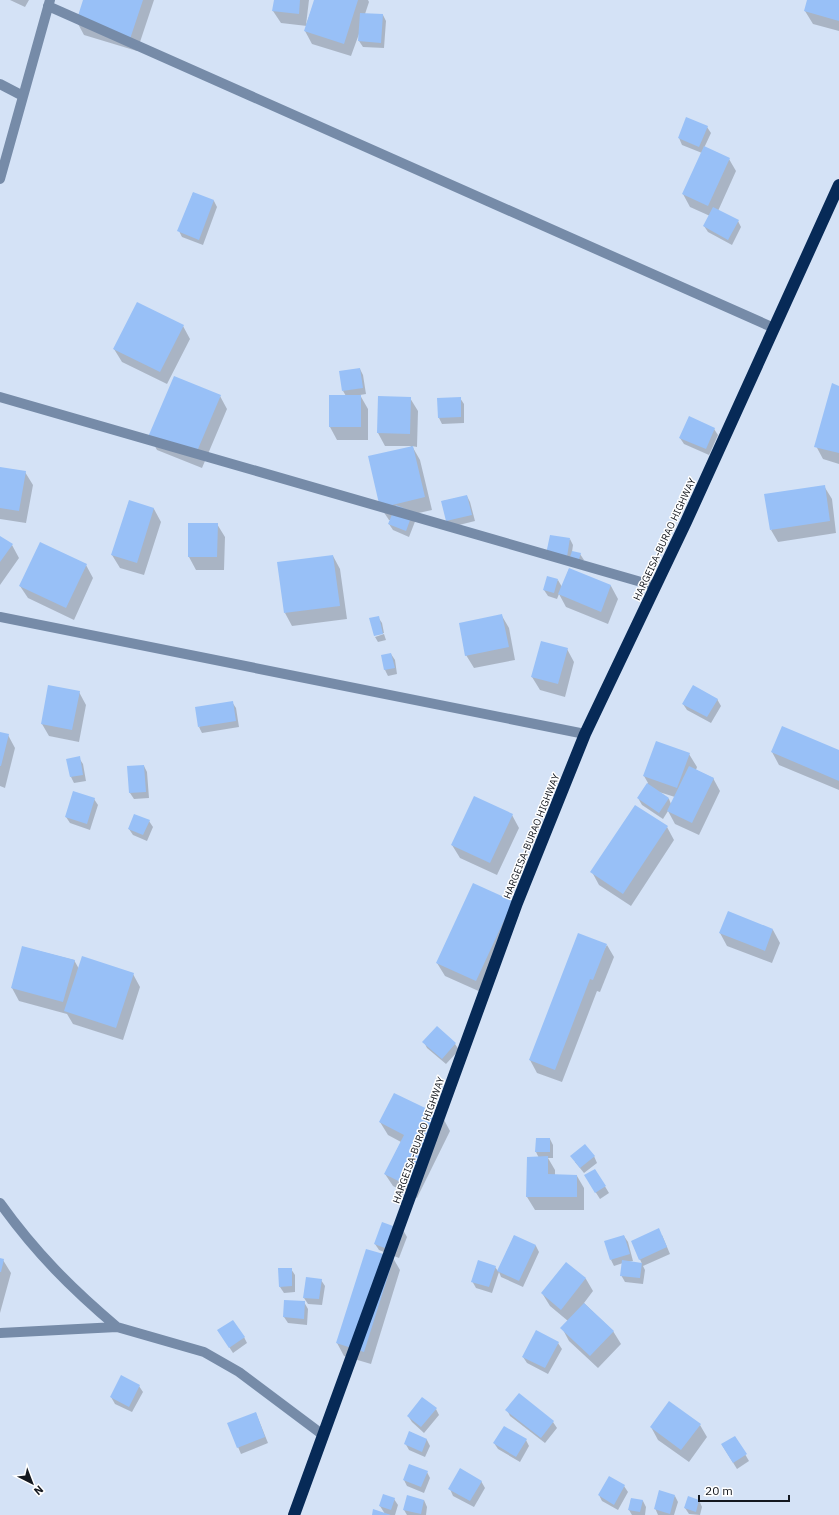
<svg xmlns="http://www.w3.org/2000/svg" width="839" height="1515" font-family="'IBM Plex Sans',sans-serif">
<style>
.shadow{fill:#0003;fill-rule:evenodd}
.building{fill:#98c0f7}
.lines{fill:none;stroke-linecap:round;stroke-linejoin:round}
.minor{stroke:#768ba8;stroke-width:10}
.highway{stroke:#072a57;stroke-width:12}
.labels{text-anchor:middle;stroke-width:3;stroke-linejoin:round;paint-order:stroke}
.street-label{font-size:10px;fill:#14181f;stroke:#fff}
</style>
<rect width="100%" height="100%" fill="#d4e2f6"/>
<path class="shadow" d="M10 0H29L25 7Z
M84 0H154L137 51 84 35 77 22Z
M275 0H309L306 25 315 0H368L369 2 365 14 383 15 386 21 384 48 363 47 359 41V34L351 56 312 44 305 31 307 26 281 23 273 11Z
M808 0H839V31L813 24 805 11Z
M687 118 707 127 711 133 704 148 729 159 736 171 718 211 738 221 741 227 732 245 708 232 704 226 710 216 690 207 683 194 702 153 682 145 679 138Z
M193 193 214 201 217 207 203 245 182 237 179 231Z
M183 326 190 339 167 384 122 362 114 349Z
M360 369 363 375 366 394 360 395 368 409V440H337L330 427V396H346L343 391Z
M839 387V464L823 459 816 446Z
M220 396 227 409 202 468 157 450 150 437Z
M410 398 418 411 417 447 412 446 420 460 432 510 414 514 416 519 409 537 393 530 389 524 391 520H389L381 508 411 446H385L378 433Z
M460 398 464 404V423L442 424 439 418Z
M714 429 718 435 709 455 684 444 680 438Z
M0 468 25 472 33 485 26 523 0 519Z
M824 486 832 499 836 533 778 542 771 530Z
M467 496 470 502 475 521 451 527 447 521 443 501Z
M129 502 154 509 161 522 144 575 120 568 112 555Z
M189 524H217L225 537 224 570H196L189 557Z
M0 537 12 545 19 558 0 585Z
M570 539 573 545 572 552 580 554 584 560H551Z
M333 556 340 569 347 619 292 626 285 613Z
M86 565 93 578 74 620 28 598 20 586Z
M569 569 611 586 618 599 608 624 566 607 559 594 557 599 548 596 544 590 558 580 562 587Z
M502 616 509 628 515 660 474 668 466 655Z
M378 617 382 623 384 633 375 635V636L370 619Z
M384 634 386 640 378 642 375 637Z
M567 649 574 662 565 697 540 690 532 677Z
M391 654 395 660 397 674 388 676 385 670 382 656Z
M79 692 86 705 79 742 49 736 42 724Z
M717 699 721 706 711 723 687 710 683 704Z
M232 702 236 708 239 727 202 733 199 727Z
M0 733 8 735 15 748 5 788 0 786Z
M839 751V790L779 765 772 752Z
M689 754 697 767 696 770 713 778 720 791 699 835 675 824 668 811 663 819 642 805 638 798 648 783 644 776ZM659 792 675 797 671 804 669 799Z
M79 758 83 764 86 781 74 783 71 777Z
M144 766 147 772 149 798 134 799 130 793 129 767Z
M94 799 98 805 90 830 70 823 66 817Z
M512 815 519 828 497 875 460 858 452 845Z
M149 821 153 827 147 841 133 835 129 829Z
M667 827 674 840 631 906 599 885 592 872Z
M512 902 519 915 483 993 445 976 437 963Z
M773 930 780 943 772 963 727 946 720 933Z
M607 945 614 957 600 992 597 991 562 1082 537 1073 530 1060Z
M23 947 74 960 79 969 133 974 140 987 123 1040 73 1024 67 1014 19 1001 12 988Z
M424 1042 455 1044 459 1050 446 1064 427 1048Z
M443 1118 450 1131 417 1198 393 1186 385 1174 401 1142 388 1135 380 1122Z
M550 1139 553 1145V1158H548L555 1170V1175L577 1176 584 1188V1210H535L527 1197 539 1158 536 1152Z
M594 1156 597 1163 584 1173 575 1162Z
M595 1170 609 1193 600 1199 589 1182Z
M403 1230 407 1237 399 1258 379 1250 375 1244Z
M662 1235 670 1254 643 1266 645 1270 643 1284 625 1282 621 1275 623 1263 614 1266 611 1260 624 1236 628 1242 633 1261 628 1262 642 1264 632 1241Z
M514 1236 536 1246 539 1252 523 1287 501 1277 499 1272 492 1293 476 1288 472 1281 495 1267 498 1271Z
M393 1258 400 1270 371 1364 344 1356 337 1343Z
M0 1259 3 1260 11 1273 0 1313Z
M566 1263 586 1279 593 1291 584 1303 613 1331 621 1344 598 1368 569 1341 562 1328 568 1321 550 1306 542 1293Z
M291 1269 295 1275V1292L284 1293 280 1287Z
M321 1280 325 1286 322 1305 308 1304 304 1298Z
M285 1301 304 1302 308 1309 307 1325 288 1323 284 1317Z
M222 1336 244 1337 247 1343 233 1353Z
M558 1343 562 1349 548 1374 527 1363 523 1357Z
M139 1386 143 1392 132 1412 115 1404 111 1397Z
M436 1409 439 1415 424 1433 412 1422 408 1416Z
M507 1410 553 1422 557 1428 545 1443 510 1416Z
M256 1413 268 1443 241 1454 238 1447Z
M700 1425 707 1437 689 1462 658 1440 651 1427Z
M410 1432 427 1440 430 1446 425 1457 409 1450 405 1443Z
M735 1437 749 1461 737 1469 722 1445Z
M526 1440 529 1446 520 1462 498 1449 494 1443Z
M427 1472 430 1478 424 1493 407 1486 404 1480Z
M481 1481 485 1488 474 1507 453 1496 450 1489Z
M624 1486 628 1492 618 1510 602 1501 599 1495Z
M675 1496 678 1502 674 1515H658L655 1508Z
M394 1499 398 1505 395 1515H373L385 1514 380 1506Z
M631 1499 643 1501 646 1507 645 1515H632L629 1510Z
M424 1500 427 1507 426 1515H407L404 1510Z
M699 1500 702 1507 700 1515 689 1514 685 1508Z"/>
<path class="building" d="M83 0H143L130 39 76 22Z
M274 0H300L299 14 272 11Z
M314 0H358L344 44 304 31Z
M807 0H839V21L804 11Z
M360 13 383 14 381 43 358 41Z
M686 117 708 126 699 147 678 138Z
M704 146 730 158 708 206 682 194Z
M193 192 214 200 199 240 177 231Z
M713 207 739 220 728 240 703 226Z
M137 302 184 325 160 372 113 349Z
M360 368 363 388 342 391 339 371Z
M174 376 221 395 195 456 148 437Z
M832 383 839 386V453L814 447Z
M329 395H361V427H329Z
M378 396 411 397 410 434 377 433Z
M461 397V417L438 418 437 398Z
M689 416 715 428 706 449 679 438Z
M413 446 425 497 380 508 368 456Z
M0 467 26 471 19 511 0 508Z
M825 485 830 521 770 530 764 494Z
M467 495 472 515 446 521 441 501Z
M129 500 154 508 137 563 111 555Z
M396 505 413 512 406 531 388 524Z
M188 523H218L217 557H188Z
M550 535 570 538 567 557 546 554Z
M0 536 13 544 0 562Z
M40 542 87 564 66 608 19 586Z
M572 551 581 553 578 562 569 560Z
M333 555 340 606 284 613 277 562Z
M569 568 611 585 601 612 558 594Z
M547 576 558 579 554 593 543 590Z
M502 614 509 647 465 656 459 623Z
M379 616 383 634 374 636 369 618Z
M541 641 568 648 558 684 531 677Z
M391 653 395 668 384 670 381 655Z
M48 685 80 691 72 730 41 724Z
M693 685 718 699 707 717 682 704Z
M233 701 236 721 198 727 195 707Z
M782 726 839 750V781L771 752Z
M0 732 9 734 1 766H0Z
M656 741 690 753 677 788 643 776Z
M80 756 83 775 70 777 66 759Z
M144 765 146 792 129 793 127 766Z
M689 766 714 778 692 823 667 811Z
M647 783 669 798 659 813 637 798Z
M73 791 95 798 87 824 65 817Z
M474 796 513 814 490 863 451 845Z
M635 805 668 826 623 894 590 872Z
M134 814 150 820 143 835 128 829Z
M473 883 513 901 476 981 436 963Z
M728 911 773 929 765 951 719 933Z
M578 933 607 944 593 980 590 979 555 1070 529 1060Z
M22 946 75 960 63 1002 11 988Z
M82 956 134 973 116 1028 64 1011Z
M437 1026 456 1043 442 1059 422 1042Z
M394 1093 444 1117 409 1186 384 1174 404 1135 379 1122Z
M536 1138H550V1152H535Z
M585 1144 595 1156 580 1168 570 1156Z
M548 1156V1174L577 1175V1197H526L527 1157Z
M595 1169 606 1186 595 1193 584 1175Z
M382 1222 404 1230 396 1252 374 1244Z
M659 1228 667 1247 639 1260 631 1241Z
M514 1235 536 1245 519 1281 497 1271Z
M624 1235 630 1254 610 1260 604 1241Z
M366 1249 394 1257 364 1352 336 1343Z
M0 1258 4 1259 1 1272H0Z
M478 1260 496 1266 489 1287 471 1282Z
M622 1260 642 1263 640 1278 620 1276Z
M566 1262 586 1278 561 1310 541 1293Z
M278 1268H292V1286L279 1287Z
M306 1277 322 1279 319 1299 303 1298Z
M284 1300 305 1301 304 1319 283 1317Z
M584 1303 614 1331 590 1356 560 1328Z
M233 1320 245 1337 229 1348 217 1330Z
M536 1330 559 1342 545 1368 522 1357Z
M121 1375 140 1385 129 1407 110 1397Z
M519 1393 554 1421 541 1438 505 1410Z
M422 1397 437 1408 421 1427 407 1416Z
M669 1401 701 1424 681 1450 650 1427Z
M256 1412 265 1437 237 1448 227 1423Z
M504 1426 527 1439 516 1457 493 1443Z
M409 1431 427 1439 422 1452 404 1444Z
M735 1436 747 1454 733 1463 721 1444Z
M409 1464 428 1471 421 1487 403 1480Z
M460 1468 482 1481 470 1501 448 1489Z
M609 1476 625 1485 614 1505 598 1495Z
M659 1490 675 1495 670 1514 654 1509Z
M383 1494 395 1498 391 1510 379 1506Z
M407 1495 424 1500 421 1514 403 1510Z
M688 1496 699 1500 696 1512 684 1508Z
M631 1498 643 1500 640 1512 628 1510Z
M373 1509 391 1515H372Z"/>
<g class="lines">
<path class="minor" d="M48 6 774 328
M0 84 23 96
M0 179 50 0
M0 397 655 586
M0 617 585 734
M0 1203C35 1252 71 1288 117 1327
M0 1333 117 1327 204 1352 239 1372 323 1435"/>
<path class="highway" d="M294 1515 517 903 585 734 686 522 839 185"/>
</g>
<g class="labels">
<g class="street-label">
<text transform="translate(664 539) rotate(-65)" y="4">HARGEISA-BURAO HIGHWAY</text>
<text transform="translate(531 836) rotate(-68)" y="4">HARGEISA-BURAO HIGHWAY</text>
<text transform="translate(418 1140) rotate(-70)" y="4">HARGEISA-BURAO HIGHWAY</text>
</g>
</g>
<g transform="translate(32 1483) rotate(138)" stroke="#ffffff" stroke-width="3" paint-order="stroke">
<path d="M0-3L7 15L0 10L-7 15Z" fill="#14181f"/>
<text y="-6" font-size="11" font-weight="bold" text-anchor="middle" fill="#14181f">N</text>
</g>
<path d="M699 1495v6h90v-6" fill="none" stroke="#14181f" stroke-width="2"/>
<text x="705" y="1495" font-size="12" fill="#14181f" stroke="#ffffff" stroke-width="3" paint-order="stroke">20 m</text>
</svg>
